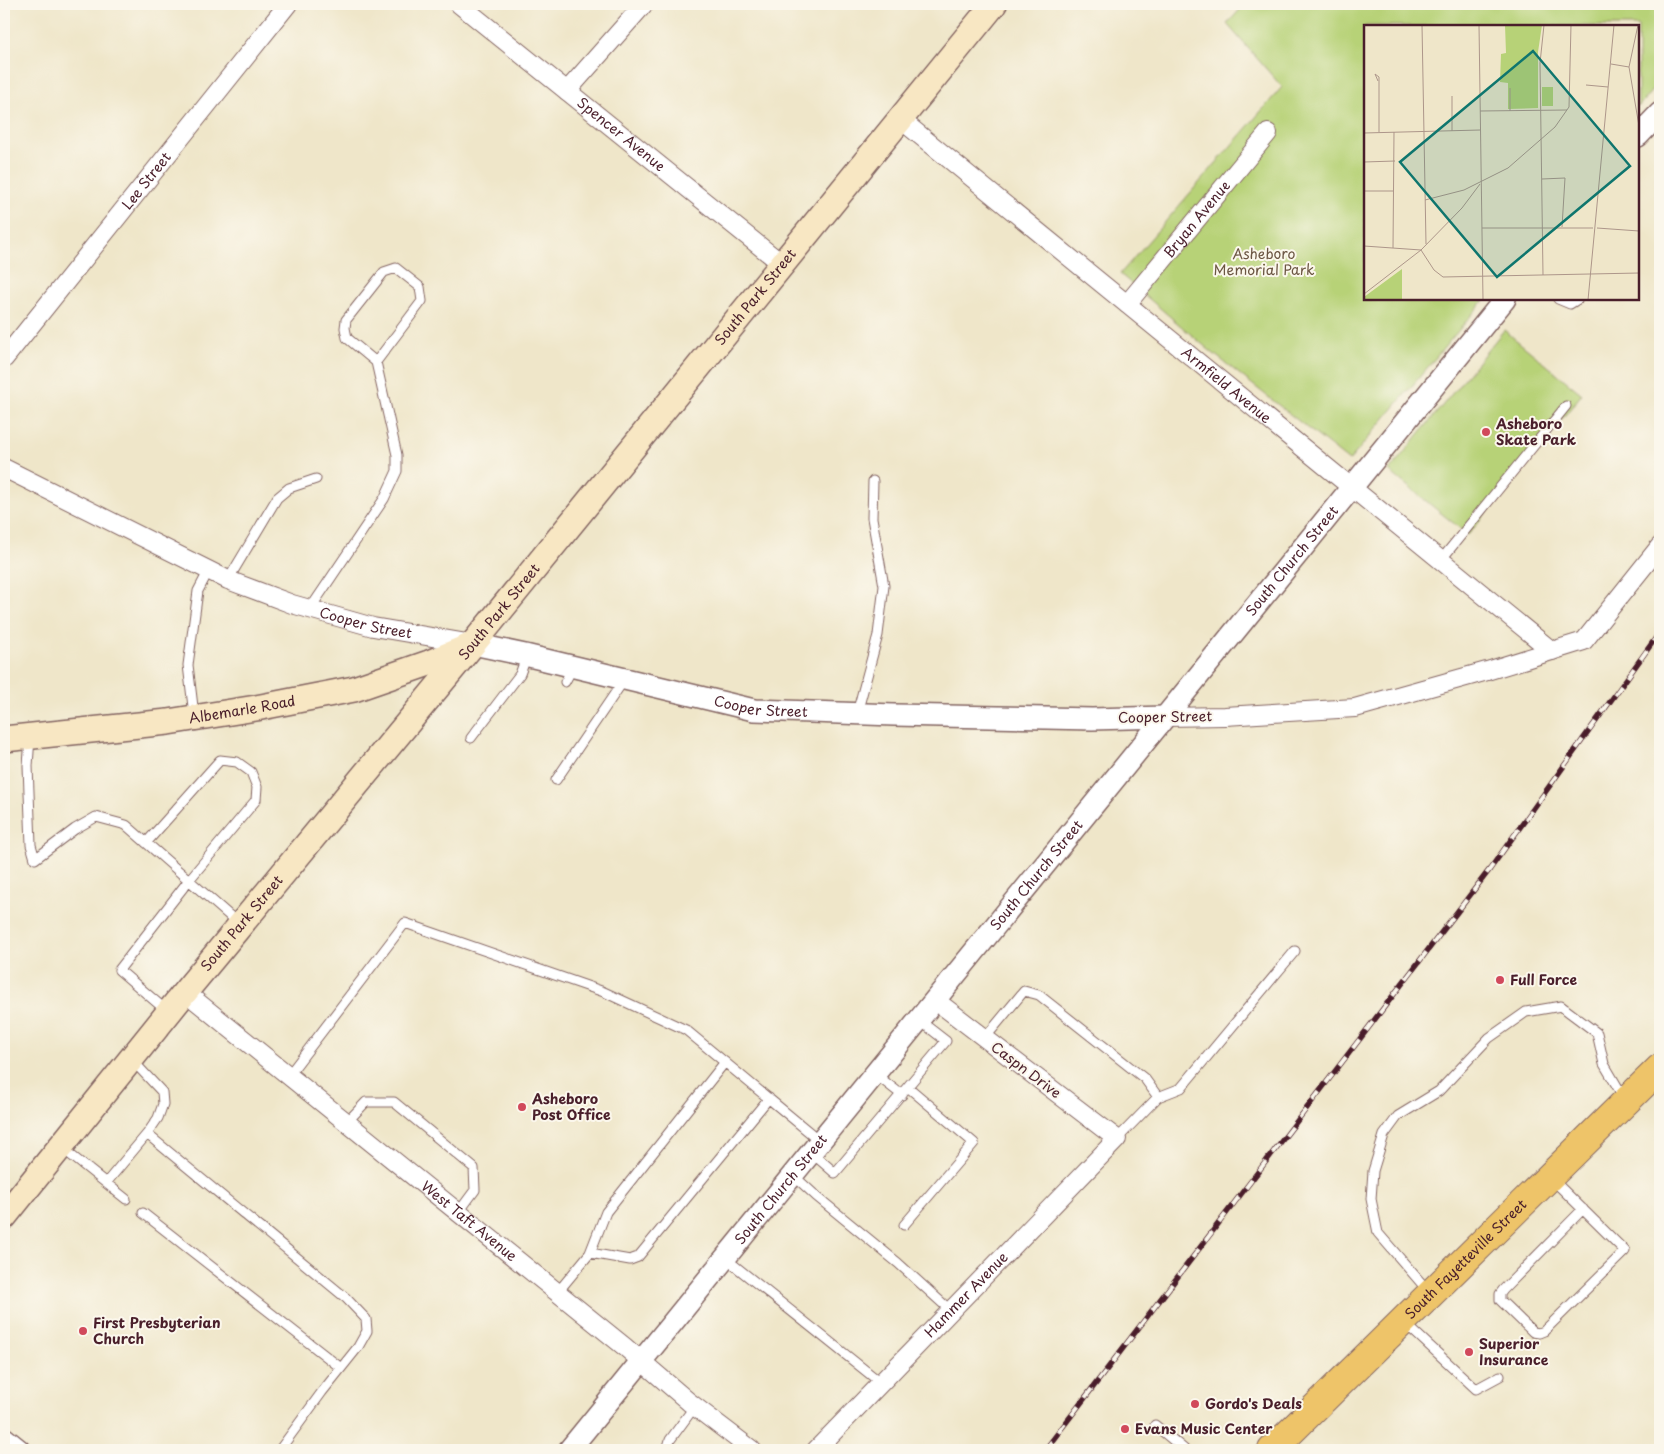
<svg xmlns="http://www.w3.org/2000/svg" width="1664" height="1454" font-family="'Playpen Sans',sans-serif">
<style>
.green{fill:#b7d277;stroke:#807851}
.lines{fill:none;stroke-linecap:round;stroke-linejoin:round}
.service-casing{stroke:#846562;stroke-width:11}
.minor-casing{stroke:#846562;stroke-width:20}
.tertiary-casing{stroke:#846562;stroke-width:24}
.secondary-casing{stroke:#846562;stroke-width:28}
.primary-casing{stroke:#846562;stroke-width:30}
.service{stroke:#fff;stroke-width:9}
.minor{stroke:#fff;stroke-width:18}
.tertiary{stroke:#fff;stroke-width:21}
.secondary{stroke:#f8e7c3;stroke-width:25}
.primary{stroke:#eec469;stroke-width:28}
.rail-casing{stroke:#4a1f2b;stroke-width:5.5}
.rail{stroke:#fbf7ec;stroke-width:4;stroke-dasharray:11;stroke-linecap:butt}
.poi-dot{fill:#d1495b;stroke:#fbf7ec;stroke-width:2}
.labels{text-anchor:middle;stroke-width:4;stroke-linejoin:round;paint-order:stroke}
.street-label{font-size:14px;fill:#4a1f2b;stroke:#fbf7ec}
.park-label{font-size:14px;fill:#6b5542;stroke:#fbf7ec}
.poi-label{font-size:14px;font-weight:bold;fill:#4a1f2b;stroke:#fbf7ec;text-anchor:start}
.inset-road{fill:none;stroke:#ad968a;stroke-width:1}
.view{fill:#0f766e;fill-opacity:0.15;stroke:#0f766e;stroke-width:2.5}
.inset-edge{fill:none;stroke:#4a1f2b;stroke-width:2.5}
</style>
<rect width="100%" height="100%" fill="#fbf7ec"/>
<filter id="ink" filterUnits="userSpaceOnUse"><feTurbulence type="fractalNoise" baseFrequency=".02" numOctaves="2"/><feDisplacementMap in="SourceGraphic" scale="10" xChannelSelector="R" yChannelSelector="G"/><feConvolveMatrix kernelMatrix="1 2 1 2 8 2 1 2 1" color-interpolation-filters="sRGB"/></filter>
<filter id="wash" filterUnits="userSpaceOnUse"><feTurbulence type="fractalNoise" baseFrequency=".0096" numOctaves="4" result="noise"/><feDisplacementMap in="SourceGraphic" scale="20" xChannelSelector="R" yChannelSelector="G"/><feGaussianBlur stdDeviation="1.12" result="paint"/><feColorMatrix in="noise" values="0 0 0 0 0 0 0 0 0 0 0 0 0 0 0 0 0 1.4 0 .05"/><feComposite in="paint" operator="in"/></filter>
<g filter="url(#wash)">
<rect width="100%" height="100%" fill="#efe6c9"/>
<path class="green" d="M1245 4H1660V81L1638 107V26H1365V299H1485L1349 461 1209 350 1120 274 1282 87 1227 24Z
M1504 330 1582 394 1468 535 1389 471Z"/>
</g>
<g filter="url(#ink)">
<g class="lines">
<g class="service-casing">
<path id="service" d="M1558 299 1570 304 1578 299
M1441 560 1566 406
M228 580 277 498 289 488 316 479
M310 609 384 499 397 471V455L376 362 347 338 345 328 346 320 384 272 396 268 420 287 422 301 376 362
M565 682 573 667
M857 713 878 635 884 586 872 518 873 481
M194 715 188 665 198 591 209 570
M30 737 28 766 31 845 35 859 75 829 96 817 126 825 239 924
M471 738 520 674 527 655
M556 780 624 680
M146 843 220 760 237 762 251 772 257 787 256 800 189 880 119 970 168 1012
M985 1038 1024 991 1039 995 1145 1079 1158 1097
M132 1060 162 1092 163 1104 158 1118 147 1134 346 1298 366 1319 367 1331 358 1347 322 1392 281 1448
M875 1074 902 1095
M288 1076 405 923 604 992 686 1030 820 1141
M346 1123 366 1102H394L474 1168 475 1190 458 1213
M1117 1139 1158 1097 1181 1088 1295 951
M62 1148 126 1199
M811 1152 835 1173 946 1041 919 1020
M793 1175 816 1196 898 1263 951 1311
M1552 1179 1625 1251 1544 1331 1539 1333 1533 1332 1500 1300V1294L1503 1290 1583 1209
M106 1183 147 1134
M143 1213 341 1368
M904 1225 974 1143 908 1087
M590 1253 630 1260 638 1257 769 1098
M725 1258 881 1383
M1429 1292 1378 1233 1371 1199 1373 1171 1384 1135 1398 1116 1439 1091 1489 1038 1526 1012 1561 1006 1597 1033 1604 1064 1624 1098
M557 1293 590 1253 606 1212 725 1062
M1405 1323 1476 1389 1500 1376
M1155 1425 1185 1450
M667 1450 670 1440 695 1406"/>
</g>
<g class="minor-casing">
<g id="minor">
<path id="s1" d="M459 4 782 264"/>
<path d="M567 91 644 4"/>
<path id="s2" d="M900 119 1552 651"/>
<path id="s3" d="M1127 304 1268 133"/>
<path id="s4" d="M4 359 288 4"/>
<path id="s5" d="M4 468 228 580 292 604 373 627 473 644"/>
<path d="M1165 717 1225 716 1355 708 1487 671 1584 641 1660 546"/>
<path id="s6" d="M185 992 625 1347 689 1402 752 1450"/>
<path id="s7" d="M816 1450 1117 1139 935 1000"/>
</g>
</g>
<g class="tertiary-casing">
<g id="tertiary">
<path d="M1638 136 1660 113"/>
<path id="s8" d="M473 644 525 655 754 710 894 715 1092 719 1165 717"/>
<path d="M4 1438 19 1450"/>
<path id="s9" d="M569 1450 1505 299"/>
</g>
</g>
<g class="secondary-casing">
<g id="secondary">
<path id="s10" d="M4 739 168 722 256 708 354 689 429 663 470 646"/>
<path id="s11" d="M4 1217 185 992 473 644 994 4"/>
</g>
</g>
<g class="primary-casing">
<g id="primary">
<path id="s12" d="M1272 1450 1660 1068"/>
</g>
</g>
<use href="#service" class="service"/>
<use href="#minor" class="minor"/>
<use href="#tertiary" class="tertiary"/>
<use href="#secondary" class="secondary"/>
<use href="#primary" class="primary"/>
<g class="rail-casing">
<path id="rail" d="M1045 1450 1490 869 1660 632"/>
</g>
<use href="#rail" class="rail"/>
</g>
</g>
<g class="poi-dot">
<circle cx="1486" cy="432" r="5"/>
<circle cx="1500" cy="980" r="5"/>
<circle cx="522" cy="1107" r="5"/>
<circle cx="83" cy="1331" r="5"/>
<circle cx="1469" cy="1352" r="5"/>
<circle cx="1195" cy="1404" r="5"/>
<circle cx="1125" cy="1429" r="5"/>
</g>
<g class="labels">
<g class="street-label">
<text dy="5" stroke="none"><textPath href="#s1" startOffset="208">Spencer Avenue</textPath></text>
<text dy="5" stroke="none"><textPath href="#s4" startOffset="228">Lee Street</textPath></text>
<text dy="5" stroke="none"><textPath href="#s3" startOffset="110">Bryan Avenue</textPath></text>
<text dy="5" stroke="none"><textPath href="#s11" startOffset="1188">South Park Street</textPath></text>
<text dy="5" stroke="none"><textPath href="#s2" startOffset="421">Armfield Avenue</textPath></text>
<text dy="5" stroke="none"><textPath href="#s9" startOffset="1146">South Church Street</textPath></text>
<text dy="5" stroke="none"><textPath href="#s11" startOffset="782">South Park Street</textPath></text>
<text dy="5" stroke="none"><textPath href="#s5" startOffset="395">Cooper Street</textPath></text>
<text dy="5" stroke="none"><textPath href="#s8" startOffset="295">Cooper Street</textPath></text>
<text dy="5" stroke="none"><textPath href="#s10" startOffset="240">Albemarle Road</textPath></text>
<text transform="translate(1165 717) rotate(-1)" y="5">Cooper Street</text>
<text dy="5" stroke="none"><textPath href="#s9" startOffset="741">South Church Street</textPath></text>
<text dy="5" stroke="none"><textPath href="#s11" startOffset="378">South Park Street</textPath></text>
<text transform="translate(1026 1070) rotate(37)" y="5">Caspn Drive</text>
<text dy="5" stroke="none"><textPath href="#s9" startOffset="336">South Church Street</textPath></text>
<text dy="5" stroke="none"><textPath href="#s6" startOffset="365">West Taft Avenue</textPath></text>
<text dy="5" stroke="none"><textPath href="#s12" startOffset="272">South Fayetteville Street</textPath></text>
<text dy="5" stroke="none"><textPath href="#s7" startOffset="216">Hammer Avenue</textPath></text>
</g>
<g class="park-label">
<text x="1264" y="259">Asheboro<tspan x="1264" dy="16">Memorial Park</tspan></text>
</g>
<g class="poi-label">
<text x="1496" y="429">Asheboro<tspan x="1496" dy="16">Skate Park</tspan></text>
<text x="1510" y="985">Full Force</text>
<text x="532" y="1104">Asheboro<tspan x="532" dy="16">Post Office</tspan></text>
<text x="93" y="1328">First Presbyterian<tspan x="93" dy="16">Church</tspan></text>
<text x="1479" y="1349">Superior<tspan x="1479" dy="16">Insurance</tspan></text>
<text x="1205" y="1409">Gordo's Deals</text>
<text x="1135" y="1434">Evans Music Center</text>
</g>
</g>
<g transform="translate(1364 25)">
<rect width="275" height="275" fill="#efe6c9"/>
<path d="M141 0H178L174 27V83L144 84V58L136 57 137 29 142 28ZM178 62H189V81H178ZM38 244V275H0V272Z" fill="#b7d277"/>
<path class="inset-road" d="M58 0 62 219M115 0 119 275M274 0 265 42 275 101M247 39 265 42M14 56 11 49 15 52V107M222 60 244 62M146 63V86M116 86 203 85M88 106V71M0 108 116 105M0 137 31 136M178 154 201 153 198 202M0 166H30M61 175 100 165 144 143 191 102 205 82 207 0M118 203H229M233 203 275 206M0 221 57 225 70 245 79 252 275 248M29 223 30 107M179 250 176 38 180 0M0 269 57 225 98 183 116 159M224 275 250 0"/>
<path class="view" d="M169 26 266 141 133 252 36 137Z"/>
<rect width="275" height="275" class="inset-edge"/>
</g>
<rect width="1664" height="1454" fill="none" stroke="#fbf7ec" stroke-width="20"/>
</svg>
